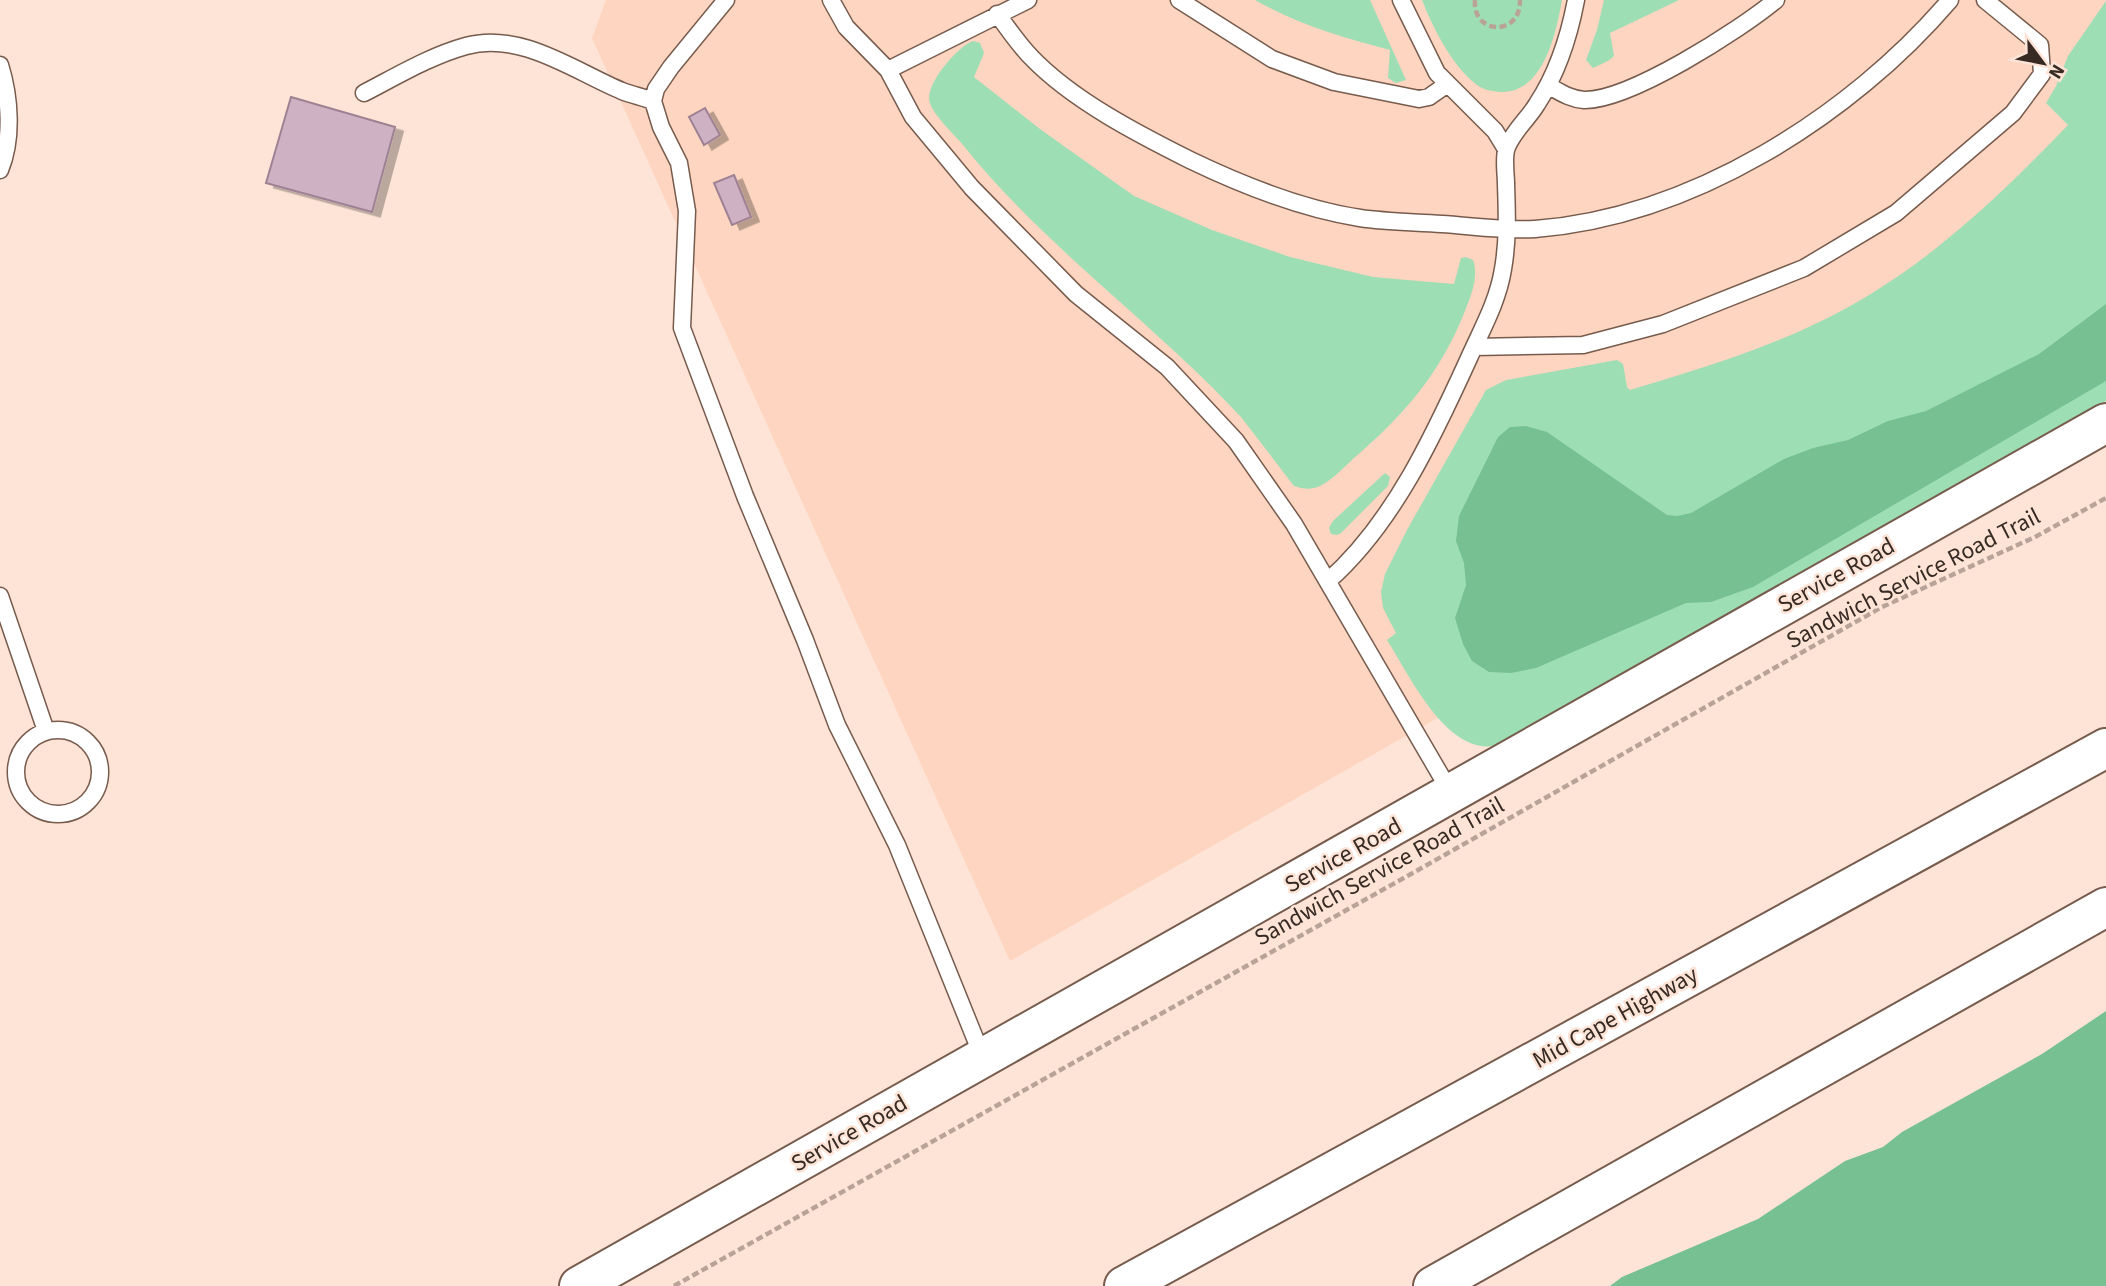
<svg xmlns="http://www.w3.org/2000/svg" width="2106" height="1286" font-family="'Source Sans 3',sans-serif">
<style>
.built{fill:#fdd5c0}
.green{fill:#9edeb4}
.forest{fill:#76c091}
.building{fill:#cfb1c4;stroke:#9e8293;stroke-width:2;filter:url(#shadow)}
.lines{fill:none;stroke-linecap:round;stroke-linejoin:round}
.service-casing{stroke:#775b4d;stroke-width:19}
.tertiary-casing{stroke:#775b4d;stroke-width:42}
.motorway-casing{stroke:#775b4d;stroke-width:42}
.path{stroke:#b9a399;stroke-width:4.5;stroke-dasharray:7 3.5;stroke-linecap:butt}
.service{stroke:#fff;stroke-width:16}
.tertiary{stroke:#fff;stroke-width:38}
.motorway{stroke:#fff;stroke-width:38}
.labels{text-anchor:middle;stroke-width:5;stroke-linejoin:round;paint-order:stroke}
.street-label{font-size:24px;fill:#362a23;stroke:#fee4d7}
</style>
<defs>
<filter id="shadow"><feDropShadow dx="8" dy="4.5" stdDeviation="0" flood-color="#0004"/></filter>
</defs>
<rect width="100%" height="100%" fill="#fee4d7"/>
<path class="built" d="M606 0H2106V338L1010 961 592 38Z"/>
<path class="green" d="M1255 0H1370L1406 80 1396 83 1388 78 1390 50C1343 38 1297 24 1255 0Z
M1422 0H1562C1556 33 1544 91 1503 92 1494 92 1484 90 1477 85 1452 66 1433 28 1422 0Z
M1604 0H1679L1610 33 1614 56 1608 61 1593 68 1586 60 1597 30Z
M2106 1V401L1501 744C1449 762 1409 674 1387 640L1396 633 1383 608 1381 592 1385 574 1407 530 1486 390 1506 380 1617 360 1623 364 1627 387 1630 390C1703 368 1776 346 1843 310 1930 263 2001 195 2068 125L2046 103 2056 86 2068 56Z
M973 41 980 43 984 53 974 77 1040 129 1134 196 1212 230 1290 257 1373 277 1454 284 1461 258 1466 257 1473 260C1479 276 1471 296 1465 311 1440 374 1404 415 1353 459 1343 468 1332 480 1320 486 1311 490 1303 489 1294 486L1241 417 1213 388C1130 306 1036 236 963 145 954 134 934 116 930 103 923 86 958 46 973 41Z
M1385 473 1390 477 1388 486 1341 533 1337 535 1331 534 1329 528 1333 521Z"/>
<path class="forest" d="M2106 304V381L1753 587 1711 602 1686 603 1536 668 1511 673 1489 672 1472 661 1463 644 1455 618 1466 585 1464 563 1456 541 1459 516 1498 437 1510 427 1526 426 1547 432 1667 515 1677 516 1691 513 1784 459 1813 448 1848 440 1888 421 1926 411 2039 354Z
M2106 1011V1286H1610L1622 1277 1758 1219 1845 1161 1883 1147 1902 1132 2042 1054Z"/>
<path class="building" d="M291 97 395 127 372 212 266 183Z
M705 108 720 135 704 145 689 117Z
M734 175 751 217 732 225 714 183Z"/>
<g class="lines">
<g class="service-casing">
<path id="service" d="M726 0 671 67 656 89 653 101 661 127 679 163 687 211 682 328 745 496 805 640 837 725 897 845 983 1058
M831 0 846 27 888 70 913 117 972 188 1076 294 1167 367 1236 441 1294 524 1451 793
M1179 0 1272 59 1334 82 1419 99 1429 97 1446 85
M1401 0 1437 73 1495 131 1506 149
M997 14C1008 28 1018 44 1031 57 1072 100 1138 134 1190 160 1244 186 1302 209 1360 218 1387 222 1415 222 1442 224 1472 226 1505 231 1535 229 1691 217 1850 117 1950 0
M0 65C10 97 13 139 0 170
M888 70 1028 0
M1549 86C1560 92 1570 99 1584 100 1629 101 1740 30 1776 0
M364 93C397 76 430 56 466 46 521 31 574 71 622 91 632 95 643 97 653 101
M1474 347 1583 345 1663 324 1804 268 1896 213 2013 113 2042 74 2040 45 1985 0
M1328 581C1393 524 1434 435 1469 358 1482 329 1498 301 1503 269 1508 241 1507 212 1506 184 1506 173 1503 157 1507 147 1514 130 1528 119 1537 104 1558 72 1569 37 1576 0
M0 596 46 731
M16 772a42 42 0 1 1 84 0a42 42 0 1 1-84 0Z"/>
</g>
<g class="tertiary-casing">
<path id="tertiary" d="M579 1286 2106 423"/>
</g>
<g class="motorway-casing">
<path id="motorway" d="M1124 1286 2106 748
M1433 1286 2106 907"/>
</g>
<path class="path" d="M1475 0C1472 35 1521 37 1520 0
M674 1286 1411 874 1882 607 2035 537 2106 498"/>
<use href="#service" class="service"/>
<use href="#tertiary" class="tertiary"/>
<use href="#motorway" class="motorway"/>
</g>
<g class="labels">
<g class="street-label">
<text transform="translate(1836 575) rotate(-29)" y="8">Service Road</text>
<text transform="translate(1913 578) rotate(-27)" y="8">Sandwich Service Road Trail</text>
<text transform="translate(1343 855) rotate(-29)" y="8">Service Road</text>
<text transform="translate(1379 871) rotate(-29)" y="8">Sandwich Service Road Trail</text>
<text transform="translate(1615 1017) rotate(-29)" y="8">Mid Cape Highway</text>
<text transform="translate(849 1133) rotate(-30)" y="8">Service Road</text>
</g>
</g>
<g transform="translate(2043 63) rotate(122)" stroke="#fee4d7" stroke-width="5" paint-order="stroke">
<path d="M0-5L12 26L0 18L-12 26Z" fill="#362a23"/>
<text y="-10" font-size="19" font-weight="bold" text-anchor="middle" fill="#362a23">N</text>
</g>
</svg>
